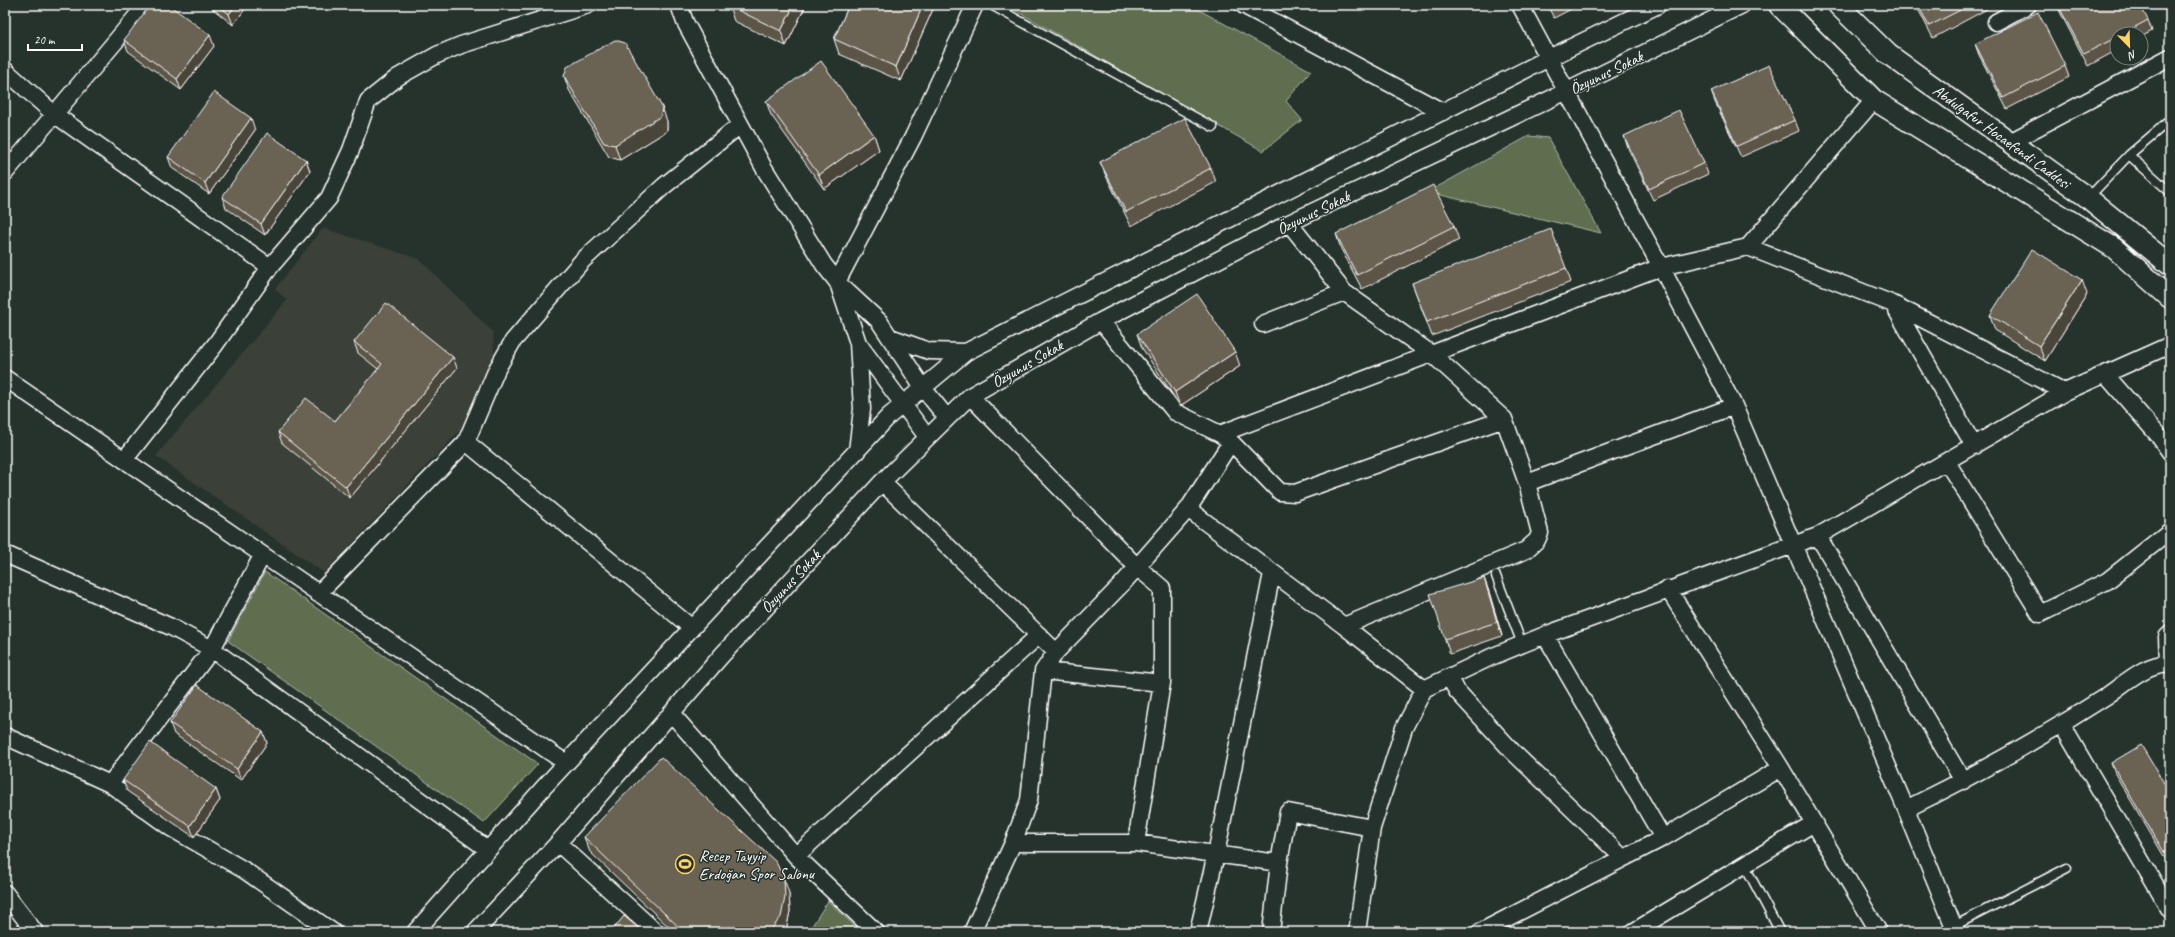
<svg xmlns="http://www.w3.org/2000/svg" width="2175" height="937" font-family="Caveat,sans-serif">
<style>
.built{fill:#3a4138}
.green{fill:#5e6e50;stroke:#aeb6a8}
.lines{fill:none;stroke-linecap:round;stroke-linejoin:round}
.service-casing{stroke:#fff;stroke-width:11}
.minor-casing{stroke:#fff;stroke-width:19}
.tertiary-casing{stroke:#fff;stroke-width:23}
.service{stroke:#26332d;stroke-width:8}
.minor{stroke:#26332d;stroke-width:16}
.tertiary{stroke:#26332d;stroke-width:20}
.wall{fill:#5b5447;stroke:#fff}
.shaded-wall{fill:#4a453a;stroke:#fff}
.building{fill:#6a6253;stroke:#fff}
.labels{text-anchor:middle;stroke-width:3;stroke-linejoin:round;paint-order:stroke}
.street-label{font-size:16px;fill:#fff;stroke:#26332d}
.poi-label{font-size:16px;fill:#fff;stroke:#26332d;text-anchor:start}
</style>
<rect width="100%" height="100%" fill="#26332d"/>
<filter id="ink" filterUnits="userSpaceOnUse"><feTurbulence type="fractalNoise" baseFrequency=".025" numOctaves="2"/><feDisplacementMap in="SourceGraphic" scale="8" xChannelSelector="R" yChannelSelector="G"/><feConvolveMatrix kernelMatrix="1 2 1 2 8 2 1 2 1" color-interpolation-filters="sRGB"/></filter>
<g filter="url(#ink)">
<path class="built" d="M323 228 419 259 493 332 494 354 469 421 324 573 156 456 287 300 275 289Z"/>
<path class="green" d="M1006 5H1190L1311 71 1286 101 1302 120 1263 151Z
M1529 136 1548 138 1601 233 1428 192Z
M265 572 538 764 484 823 228 641Z
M828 901 861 932H808Z"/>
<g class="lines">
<g class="service-casing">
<path id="service" d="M991 5 1213 127
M2129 155 2170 192
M2088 198 2129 155 2170 120
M1496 576 1522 644
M1745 866 1780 932
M1954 926 2067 868"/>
</g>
<g class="minor-casing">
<path id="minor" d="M679 5 685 22 764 168 824 265 839 284 879 321 923 388 947 418
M1243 5 1443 112
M1520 5 1661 267 1748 247 1893 304 2065 392
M1996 22 2028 5
M5 70 54 114 270 267
M2010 142 2170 57
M5 173 146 5
M1289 223 1344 292 1433 355 1504 419 1527 483 1540 533 1537 540 1526 550 1344 626
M1748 247 1874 100
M837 282 913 137 975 5
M839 286 858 343 927 437
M1893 304 1974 446
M1101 321 1175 412 1220 434 1231 442 1280 492 1295 493 1504 419
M1263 324 1344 292
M890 337 929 351 966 352
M2105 374 2158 435 2170 452
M5 378 566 763
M970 396 1137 567 1162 588V683L1136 843
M1220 434 1661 267 1734 406 1906 809 1956 932
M466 442 692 628
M1231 442 1188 509 1344 626 1424 689
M857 451 862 409 858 343
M124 460 215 345 270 267 329 198 351 150 368 101 398 77 437 55 461 45 588 5
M1947 462 2040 614 2107 581 2170 531
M882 482 1056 652
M1527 483 1734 406
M1818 536 1963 781
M5 554 171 627 212 649 110 784
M262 556 212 649 487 849
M1668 589 1781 768 1879 932
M318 594 466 442 497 369 513 341 582 261 664 186 740 125
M1545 635 1663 838
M2168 663 2167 637 2170 634
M1043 671 1162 683
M1449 677 1457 691 1513 752 1623 858
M672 714 796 856 876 932
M2062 725 2170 910
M5 736 110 784 171 828 244 870 333 932
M1906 809C1976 775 2043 737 2108 695 2125 683 2149 661 2170 664
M558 843 656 932
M1013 843H1136L1279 863
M796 856 1039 635
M5 893 35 932
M415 932 544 787 889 416 966 352 1547 59 1658 5
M475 932 558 843 722 655 882 482 970 396 1101 321 1289 223 1565 92 1742 5
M972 932 1013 843 1029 800 1043 671 1056 652 1123 583 1188 509
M1198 932 1216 854 1272 573
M1271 932 1279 863 1288 812 1372 828
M1357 932 1372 828 1404 728 1424 689 1491 657 1545 635 1818 536 2065 392 2170 345
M1480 932 1663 838 1781 768
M1633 932 1814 823"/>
</g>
<g class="tertiary-casing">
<path id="tertiary" d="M1779 5 1874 100 2114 248 2170 298
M1838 5 1888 54 2088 198 2170 265"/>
</g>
<use href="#service" class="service"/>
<use href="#minor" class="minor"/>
<use href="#tertiary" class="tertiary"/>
</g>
<path class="wall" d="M208 5H248L233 25Z
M730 5H806L786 46 734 21 729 6Z
M849 5H934V7L901 81 839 54 834 39Z
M1547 5H1579L1554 18Z
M1916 5H1985L1987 9 1933 38Z
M2057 5 2148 20 2152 31 2141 37V34H2117V50L2088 66 2061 14Z
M2165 5H2170V14Z
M124 40 214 46 181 90 128 51Z
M1975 44 2065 66 2069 77 2007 109 1979 55Z
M564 76 667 121V131L620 160 609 157 569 90Z
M1711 91 1795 120 1799 131 1741 157 1715 102Z
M766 101 874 135 879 150 824 189 771 115Z
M255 130 209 194 172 168 168 157Z
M1624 136 1704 163 1708 174 1653 200 1628 148Z
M306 160 310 171 265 235 226 208 222 197Z
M1100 162 1211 168 1216 182 1131 226 1106 176Z
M1454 226 1459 240 1362 289 1341 249 1336 234Z
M1566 268 1571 282 1432 336 1412 283Z
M2087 294 2045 361 1995 330 1990 315Z
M1137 334 1240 366 1180 406 1142 348Z
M354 342 457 368 350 498 282 443 278 432 335 421 378 369 358 353Z
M1484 578 1489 592 1502 636 1450 654 1445 639Z
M170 723 263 732 267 743 241 780 174 734Z
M2111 763 2170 793V862L2168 863 2115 774Z
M123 780 216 789 220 800 194 837 127 791Z
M584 837 789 893 790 911 786 931V932H674L590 852Z"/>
<path class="shaded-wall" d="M236 5H248L233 25 229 14Z
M794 5H806L786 46 781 31Z
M923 5H934V7L901 81 896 67Z
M210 35 214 46 181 90 177 79Z
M662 107 667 121V131L620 160 615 145Z
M251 118 255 130 209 194 205 183Z
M874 135 879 150 824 189 819 175Z
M306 160 310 171 265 235 261 224Z
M2082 280 2087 294 2045 361 2039 346Z
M1235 352 1240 366 1180 406 1175 392Z
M453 357 457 368 350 498 346 487Z
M1484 578 1489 592 1502 636 1497 622Z
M263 732 267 743 241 780 237 769Z
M216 789 220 800 194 837 190 826Z
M784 879 789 893 790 911 786 931V932H769Z"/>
<path class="building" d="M150 5H169L210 35 177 79 124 40Z
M218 5H236L229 14Z
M730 5H794L781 31 729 6Z
M849 5H923L896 67 834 39Z
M1548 5H1554L1550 7Z
M1918 5H1970L1929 26Z
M2058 5H2140L2148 20 2122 34H2117V37L2084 54Z
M2167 5H2170V11Z
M2038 12 2065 66 2003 98 1975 44Z
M615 40 625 43 662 107 661 116 615 145 604 143 564 76 567 67Z
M821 61 874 135 819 175 766 101Z
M1769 65 1795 120 1737 146 1711 91Z
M214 92 251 118 205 183 168 157Z
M1679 110 1704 163 1649 189 1624 136Z
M1185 118 1211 168 1126 212 1100 162Z
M267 133 306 160 261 224 222 197Z
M1433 185 1454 226 1357 275 1336 234Z
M1551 229 1566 268 1427 322 1412 283Z
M2032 249 2082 280 2039 346 1990 315Z
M1197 294 1235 352 1175 392 1137 334Z
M386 303 453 357 346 487 278 432 306 398 335 421 382 364 354 342Z
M1484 578 1497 622 1445 639 1430 594Z
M197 685 263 732 237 769 170 723Z
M150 742 216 789 190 826 123 780Z
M2141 745 2170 793V849L2164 852 2111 763Z
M661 757 776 862 784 879 785 897 781 917 769 932H684L584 837Z
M624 916 643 932H611Z"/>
</g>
<defs>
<g id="stadium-ring" transform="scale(1)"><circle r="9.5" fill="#26332d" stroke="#ffd166" stroke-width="1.5"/><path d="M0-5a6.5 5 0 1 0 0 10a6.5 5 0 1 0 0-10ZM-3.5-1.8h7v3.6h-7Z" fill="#ffd166"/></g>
</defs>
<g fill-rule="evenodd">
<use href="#stadium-ring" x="685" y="864"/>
</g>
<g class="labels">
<g class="street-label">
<text transform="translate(1606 72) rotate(-26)" y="6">Özyunus Sokak</text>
<text transform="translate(2002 136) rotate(36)" y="6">Abdulgafur Hocaefendi Caddesi</text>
<text transform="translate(1313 212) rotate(-26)" y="6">Özyunus Sokak</text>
<text transform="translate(1027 363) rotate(-30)" y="6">Özyunus Sokak</text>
<text transform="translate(790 581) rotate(-47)" y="6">Özyunus Sokak</text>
</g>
<g class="poi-label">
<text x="699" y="861">Recep Tayyip<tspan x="699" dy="18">Erdoğan Spor Salonu</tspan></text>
</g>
</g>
<rect width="2175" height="937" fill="none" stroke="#26332d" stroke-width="20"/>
<rect x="10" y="10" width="2155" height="917" fill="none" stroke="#fff" stroke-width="1.5" filter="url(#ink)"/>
<g transform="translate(2129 46) rotate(157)"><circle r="19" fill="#26332d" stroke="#7d8581"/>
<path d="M0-3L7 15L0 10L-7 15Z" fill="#ffd166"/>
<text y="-6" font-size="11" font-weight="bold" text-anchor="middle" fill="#ffffff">N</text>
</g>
<path d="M28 44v6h54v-6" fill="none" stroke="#ffffff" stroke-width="2"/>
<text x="34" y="44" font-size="12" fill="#ffffff" stroke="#26332d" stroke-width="3" paint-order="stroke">20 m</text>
</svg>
